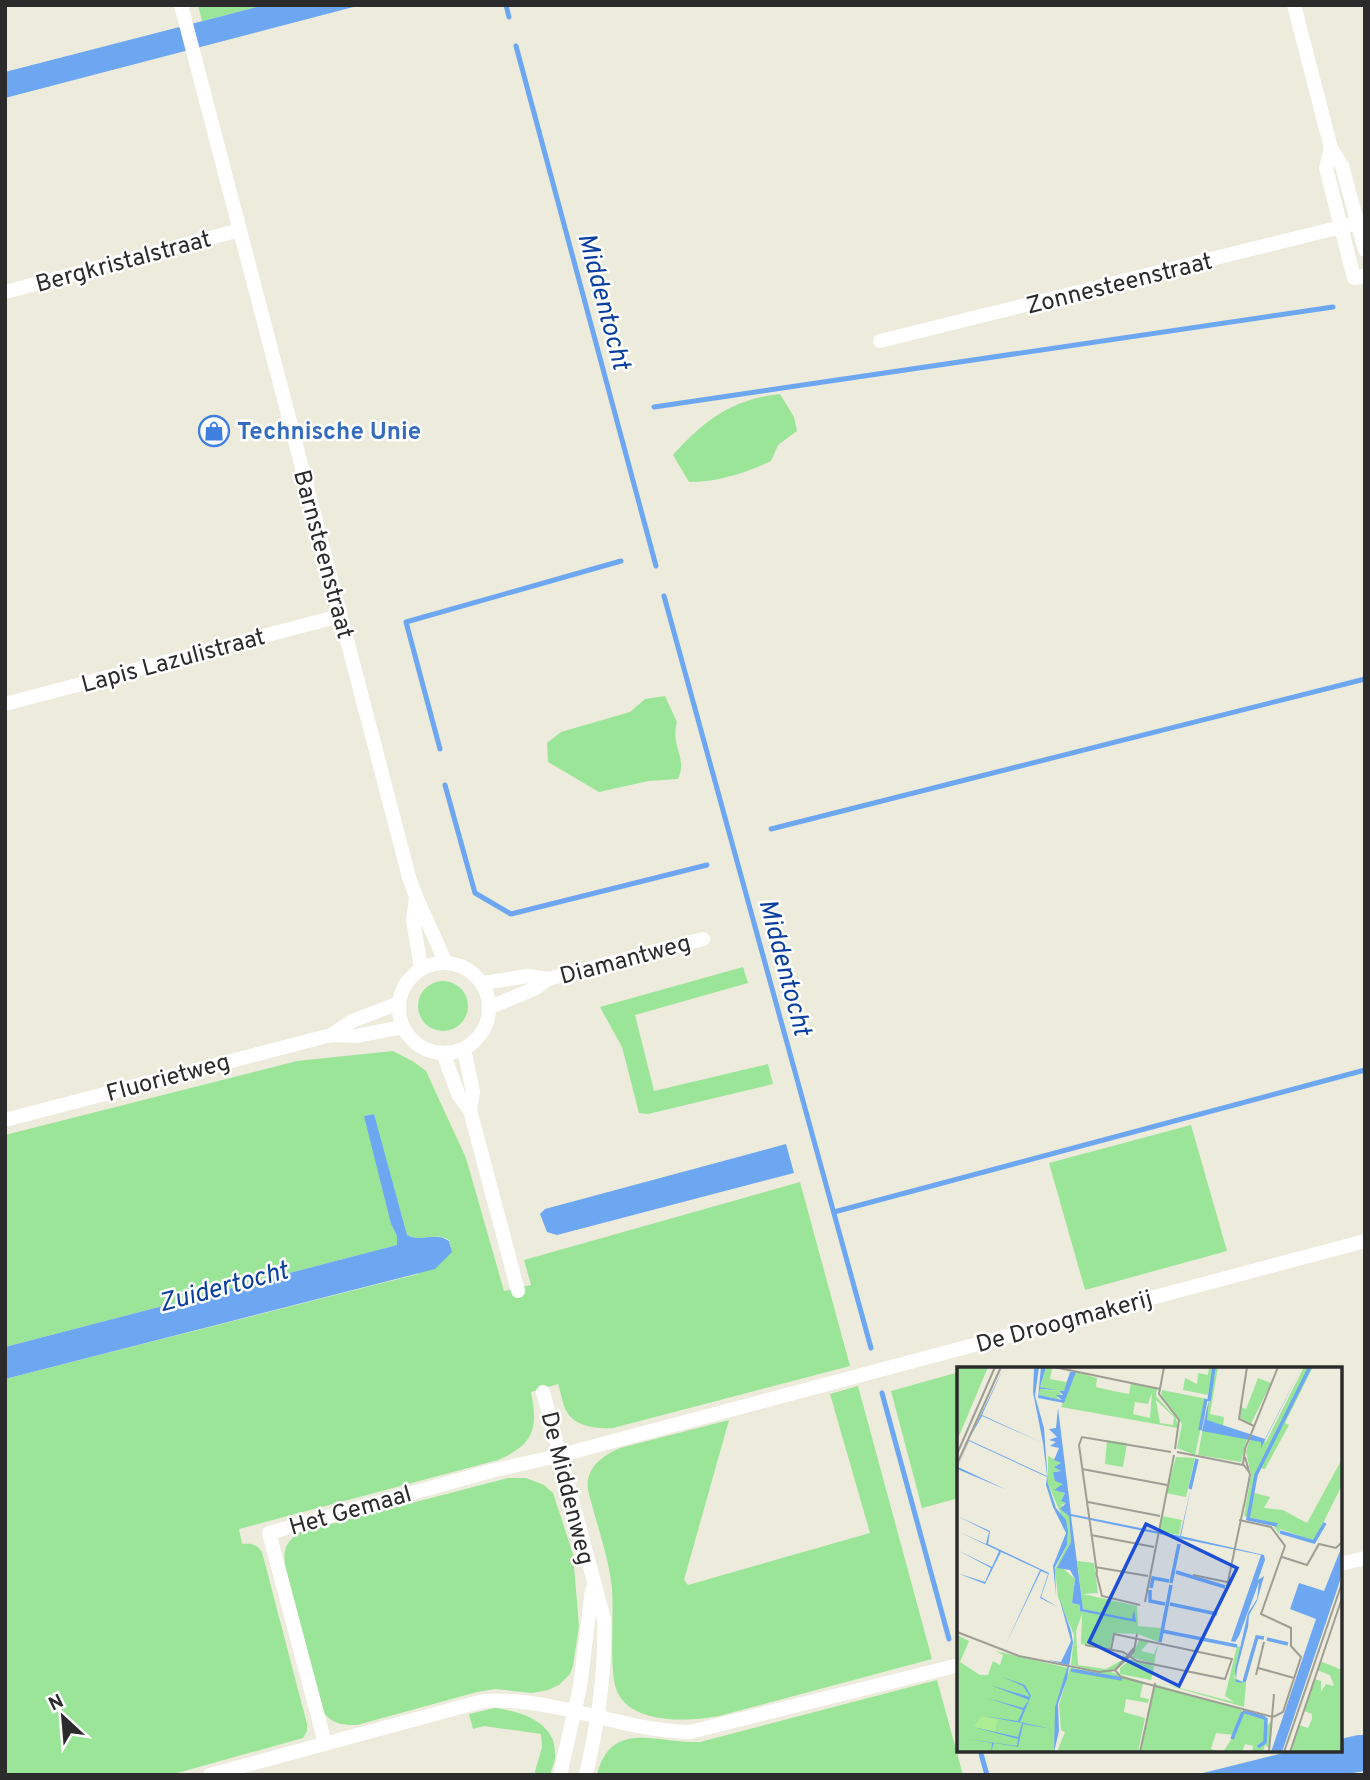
<svg xmlns="http://www.w3.org/2000/svg" width="1370" height="1780" font-family="Overpass,sans-serif">
<style>
.green{fill:#9be598}
.water{fill:#6da7f1}
.lines{fill:none;stroke-linecap:round;stroke-linejoin:round}
.stream{stroke:#6da7f1;stroke-width:5}
.minor{stroke:#fff;stroke-width:14}
.labels{text-anchor:middle;stroke-width:5;stroke-linejoin:round;paint-order:stroke}
.street-label{font-size:24px;fill:#2b2b2b;stroke:#fff}
.shop-label{font-size:24px;font-weight:bold;fill:#366cbe;stroke:#fff;text-anchor:start}
.water-label{font-size:26px;font-style:italic;fill:#0a3f9f;stroke:#fff}
.inset-river{fill:none;stroke:#6da7f1;stroke-width:3.5}
.inset-road{fill:none;stroke:#9f9e95;stroke-width:2}
.view{fill:#1d4ed8;fill-opacity:0.15;stroke:#1d4ed8;stroke-width:3.5}
.inset-edge{fill:none;stroke:#2b2b2b;stroke-width:3.5}
</style>
<rect width="100%" height="100%" fill="#edebdc"/>
<path class="green" d="M198 5H265L202 21Z
M780 394 794 417 797 431 778 445 771 461C746 473 717 482 689 482L673 455C706 419 731 400 780 394Z
M665 696 677 722C670 746 688 758 678 779L648 781 599 792 548 762 547 743 561 732 630 712 645 699Z
M743 967 748 983 635 1015 654 1091 768 1064 773 1084 648 1114 639 1113 622 1047 600 1007Z
M418 1006a25 25 0 1 1 50 0a25 25 0 1 1-50 0Z
M393 1051 414 1062 426 1071 466 1158 504 1291 531 1285 524 1260 800 1182 850 1366 613 1428C598 1429 575 1427 567 1412 562 1404 561 1392 558 1384L531 1392C538 1428 535 1444 498 1460L239 1529 242 1544C252 1543 256 1544 262 1552L307 1724V1731L303 1738 170 1775H5V1379L418 1274 451 1247 449 1240C435 1231 421 1243 407 1235L373 1114 365 1116 391 1224 397 1236V1245L5 1347V1135L297 1061Z
M1191 1125 1227 1251 1085 1290 1049 1163Z
M959 1372V1498L922 1508 891 1391Z
M858 1386 932 1659 719 1716C687 1722 620 1726 614 1680 610 1651 614 1619 612 1589 610 1561 595 1519 588 1490 585 1468 602 1456 620 1448L729 1420 684 1580 688 1585 870 1533 830 1394Z
M508 1478H526L544 1485 553 1493 573 1554 579 1626 573 1666 570 1674 559 1685 548 1690 532 1693 495 1689 477 1692 357 1725C343 1725 334 1725 324 1713L286 1569C282 1551 285 1543 300 1532Z
M937 1680 963 1775H597C611 1718 658 1744 700 1742Z
M495 1708C520 1711 555 1722 555 1752 556 1760 552 1768 550 1775H534L542 1747 541 1734 484 1726 473 1729 469 1714Z"/>
<path class="water" d="M265 5H361L5 98V72Z
M374 1114 407 1235C421 1243 435 1231 449 1241L452 1252 435 1269 5 1379V1347L397 1245V1236L391 1224 364 1116Z
M786 1144 794 1173 557 1235 547 1232 540 1214 545 1209Z
M1358 1735H1365V1771L1341 1775H1195L1295 1750H1340V1739Z"/>
<g class="lines">
<path class="stream" d="M506 5 509 17
M516 46 656 566
M654 407 1333 307
M664 596 871 1348
M440 749 406 622 621 561
M445 785 475 893 511 914 707 865
M771 829 1365 679
M834 1212 1365 1070
M882 1393 949 1639
M980 1750 987 1775"/>
<path class="minor" d="M181 5 409 877C418 906 434 933 445 962
M1294 5 1331 148 1342 166 1365 250
M1331 148 1326 168 1354 278 1365 276
M5 292 240 230
M880 341 1357 223
M5 704 340 616
M416 899 413 920 421 968
M399 1008a45 45 0 1 1 90 0a45 45 0 1 1-90 0Z
M483 983 528 976 548 979 703 939
M490 1007 534 989 548 979
M331 1035 352 1021 399 1003
M464 1049 473 1092 470 1110
M443 1053 459 1096 470 1110 518 1291
M5 1120 331 1035 356 1036 403 1027
M543 1392 604 1619C606 1672 598 1723 586 1775
M1340 1564 1365 1558
M325 1743 269 1533 491 1471 561 1455 1365 1241
M210 1775 483 1701C554 1696 621 1731 690 1732L959 1665
M560 1775 580 1687 592 1590"/>
</g>
<defs>
<g id="shop-ring" transform="scale(1.575)"><circle r="9.5" fill="#fff" stroke="#3f7fe0" stroke-width="1.5"/><path d="M-5-2.5h2.3a2.7 3.5 0 0 1 5.4 0H5L5.5 6h-11ZM-1.5-2.5h3a1.5 2.3 0 0 0-3 0Z" fill="#3f7fe0"/></g>
</defs>
<g fill-rule="evenodd">
<use href="#shop-ring" x="214" y="431"/>
</g>
<g class="labels">
<g class="street-label">
<text transform="translate(123 261) rotate(-15)" y="8">Bergkristalstraat</text>
<text transform="translate(1119 283) rotate(-14)" y="8">Zonnesteenstraat</text>
<text transform="translate(324 554) rotate(75)" y="8">Barnsteenstraat</text>
<text transform="translate(173 660) rotate(-15)" y="8">Lapis Lazulistraat</text>
<text transform="translate(625 959) rotate(-15)" y="8">Diamantweg</text>
<text transform="translate(168 1077) rotate(-15)" y="8">Fluorietweg</text>
<text transform="translate(1064 1321) rotate(-15)" y="8">De Droogmakerij</text>
<text transform="translate(568 1488) rotate(76)" y="8">De Middenweg</text>
<text transform="translate(350 1510) rotate(-16)" y="8">Het Gemaal</text>
</g>
<g class="shop-label">
<text x="237" y="439">Technische Unie</text>
</g>
<g class="water-label">
<text transform="translate(605 301) rotate(75)" y="9">Middentocht</text>
<text transform="translate(786 967) rotate(75)" y="9">Middentocht</text>
<text transform="translate(223 1286) rotate(-15)" y="9">Zuidertocht</text>
</g>
</g>
<g transform="translate(957 1367)">
<rect width="385" height="385" fill="#edebdc"/>
<path d="M0 0H31L0 74ZM89 0 95 1 93 12 109 15 115 6 107 24H102L106 31 99 30 105 33 82 28 83 22 99 24 83 20ZM252 0H256L251 28 226 23 228 11 240 17 241 6 251 8ZM257 0H261L253 47 267 50 266 59 249 53ZM347 0H356L328 56 332 58 308 102 303 101 299 107 291 150 297 126 313 130 307 141 326 143 350 156 385 92V118L357 174 323 162 322 167 315 156 287 149 294 108 289 85 293 72 309 75ZM119 5 140 11 139 20 156 24 172 27 174 16 200 22 199 29 219 51 221 61 104 40ZM195 26 193 51 176 47 178 35 191 37ZM199 33 217 50 216 58 203 56ZM301 11 314 16 294 57 283 51 284 40 289 42ZM205 23 250 32 238 88 220 81 225 57 204 31ZM246 61 290 72 284 95 241 88ZM150 73 170 76 166 100 148 97ZM91 89 104 96 98 100 104 104H96L104 106 98 114 106 116 105 121 98 123 108 126 104 134 110 136 104 138 109 141H103L112 149 114 175 102 198 118 212 115 236 123 238 124 244 179 254 126 242 120 194 137 196 141 226 126 227 180 239 181 259 204 261 201 275 181 267 156 266 153 282 124 277 125 247 119 264 121 298 149 302 167 292 165 286 169 291 154 305 190 316 186 317 183 330 192 332 191 336 169 332 167 345 188 351 181 385H100L108 365 104 363 102 338 113 301 144 305 114 298 117 268 101 230 98 202 110 178 111 164 91 117ZM219 90 238 91 229 130 209 126ZM205 149 225 153 222 168 202 165ZM0 268 12 274 3 295 23 308H31L36 294 43 298 46 288 39 284 111 301 99 337 97 385H0ZM182 273 192 275 184 284 197 287 201 277 197 297 175 290ZM280 279 285 280 277 311 289 316 287 340 196 314 277 335 268 329ZM174 292 197 299 194 313 163 307V301ZM363 294 385 303V385H333L342 358 351 361 355 352V347L347 344 357 312 364 314V325L369 317 377 319 373 308 360 303ZM198 317 285 343 278 364 286 343 310 350 308 361 315 353 312 381 308 378 306 385H295L296 379 288 377 285 385H184ZM259 366 277 368 266 385 254 382Z" fill="#9be598" fill-rule="evenodd"/>
<path d="M25 349 41 352 38 365 17 360Z" fill="#acec93"/>
<path d="M47 0 25 48 86 76 76 25 77 2 82 0 78 29 87 61 91 117 99 141 109 153 111 164 110 178 98 200 99 228 96 199 109 166 96 140 89 118 90 110 12 74 1 100 50 123 0 102 12 73 90 109 86 76 25 49 12 72ZM84 0H89L83 20 99 23 83 22 82 28 105 33 99 28H106L102 24H107L113 5H119L107 36 81 31ZM345 0 304 81V75L245 64 252 32 250 53 308 72ZM101 41 114 147 223 169 234 120 224 169 307 188 308 193 301 213 307 209 300 234 292 248 291 260 280 302 279 312 287 316 279 315 278 303 291 246 300 232 302 215 282 269 278 275 274 274 304 188 114 149 126 242 175 252 177 243 179 255 123 244V238L115 236 118 212 113 203 100 201 114 175 112 149 103 142 109 136 104 134 108 126 97 123 106 117 98 114 96 105 104 104 97 100 104 96 97 93 102 81 93 79 99 75 92 73 100 70 92 62 99 61ZM0 149 33 164 31 177 92 206 84 230 101 240 83 231 91 207 84 204 47 281 83 203 44 185 28 217 0 206 28 215 34 201 0 183 35 200 42 184 0 164 29 177 32 165ZM385 179V208L325 385H314L359 252 333 242 342 216 367 224ZM102 230 114 264 116 275 110 312 101 337 102 364 97 385 98 340 111 298 90 293 104 295 114 274ZM45 310 68 318 74 329 63 355 95 362 66 357 61 380 37 376 34 385 35 376 11 372 60 379 61 372 16 360 61 370 65 356 25 349 61 354 66 343 30 331 66 341 72 333 33 318 73 330 66 319Z" fill="#6da7f1"/>
<path class="inset-river" d="M252 34 257 0M243 63 249 32M233 122 240 92M320 158 291 152 299 108 353 0M323 165 357 175 368 156M219 205 268 220M214 216 222 177M194 221 196 211 212 214M193 223V234L208 237M213 237 260 247M205 264 280 279M310 272 331 277M203 275 214 218M114 303 165 312M287 315 300 270 307 271M286 344 308 351M275 372 286 345M301 380 308 375 309 351"/>
<path class="inset-road" d="M97 0 203 22M207 0 202 27 222 53 218 82M290 0 282 52 297 59M220 85 286 98M0 87 38 0M0 97 44 0M125 102 210 118M292 105 286 97 288 82 321 0M131 135 203 149M287 139 293 108 288 90M131 142 122 78 125 70 214 85M131 142 140 206M282 153 314 160 328 179 304 247 334 261V279L344 290 326 345 316 350M134 168 197 180M325 190 350 198 362 177 379 181 385 175M138 200 191 209M139 205 145 229 183 238M236 208 270 215M273 210 270 219 287 138M188 235 217 88M0 265 62 289 142 305 158 303 164 310 316 350M128 278 166 285 180 294 268 312 275 292 157 267 154 283M177 281 158 303 174 288 177 284 180 267M301 301 337 311M299 308 307 275M183 385 198 316M312 385 317 327M327 385 385 216M333 385 385 231"/>
<path class="view" d="M189 157 280 201 222 319 132 275Z"/>
<rect width="385" height="385" class="inset-edge"/>
</g>
<rect width="1370" height="1780" fill="none" stroke="#2b2b2b" stroke-width="14"/>
<g transform="translate(63 1717) rotate(334)" stroke="#ffffff" stroke-width="5" paint-order="stroke">
<path d="M0-5L12 26L0 18L-12 26Z" fill="#2b2b2b"/>
<text y="-10" font-size="19" font-weight="bold" text-anchor="middle" fill="#2b2b2b">N</text>
</g>
</svg>
